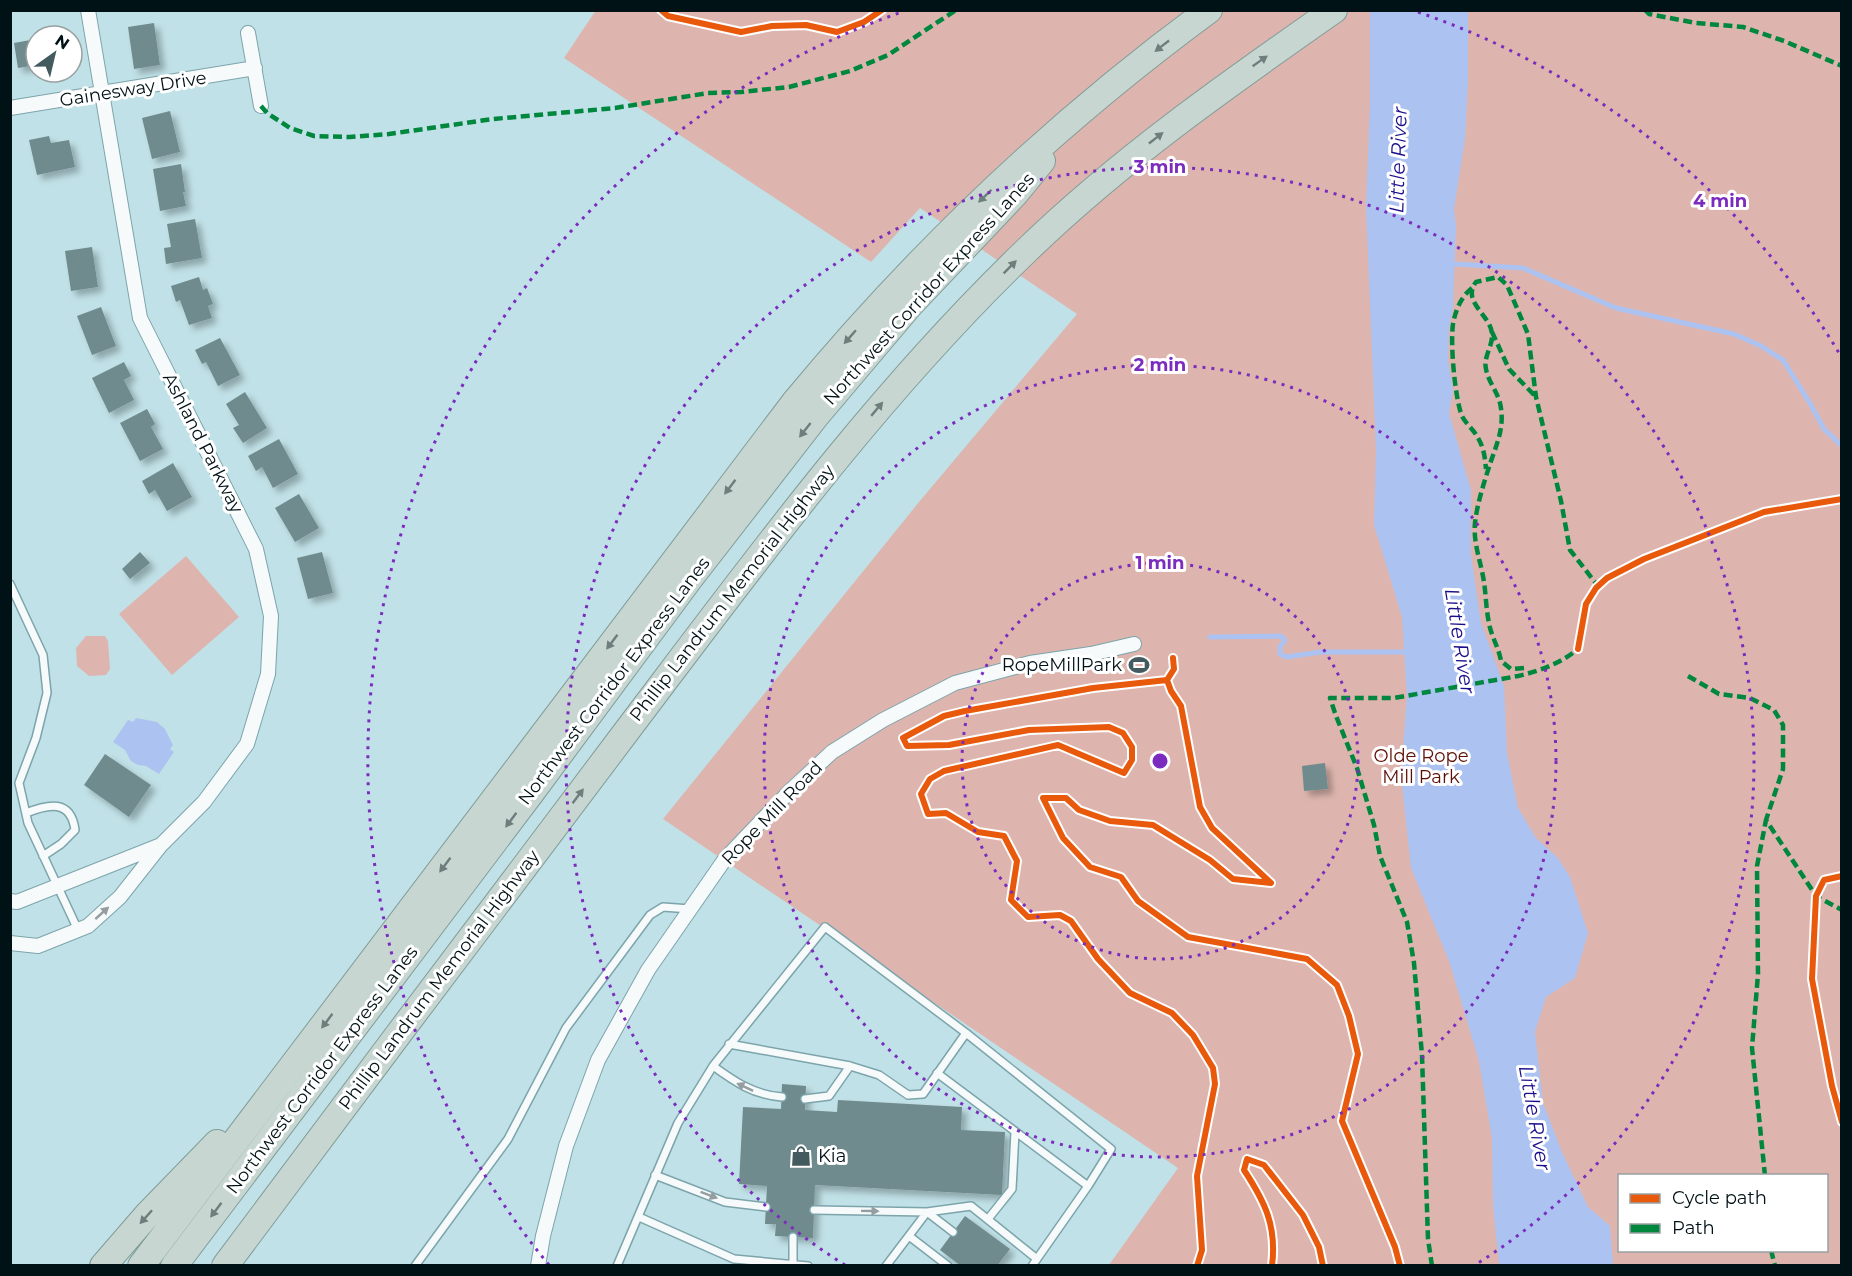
<svg xmlns="http://www.w3.org/2000/svg" width="1852" height="1276" font-family="Montserrat,sans-serif">
<style>
.green{fill:#ddb5ae;fill-rule:evenodd}
.water{fill:#acc2f1}
.lines{fill:none;stroke-linecap:round;stroke-linejoin:round}
.stream{stroke:#acc2f1;stroke-width:5}
.building{fill:#708b8d;filter:url(#shadow)}
.service-casing{stroke:#7ca4ab;stroke-width:10}
.minor-casing{stroke:#7ca4ab;stroke-width:16}
.motorway-casing{stroke:#819c98;stroke-width:28}
.service{stroke:#f6fafb;stroke-width:7}
.minor{stroke:#f6fafb;stroke-width:14}
.motorway{stroke:#c7d6d0;stroke-width:26}
.quiet{stroke:#00873e;stroke-width:4.5;stroke-dasharray:9 4.5;stroke-linecap:butt}
.cycleway-casing{stroke:#fff;stroke-width:10}
.cycleway{stroke:#e8590c;stroke-width:6}
.oneway{fill:#6d7e7c}
.oneway2{fill:#949d9f}
.ring{fill:none;stroke:#7b2cbf;stroke-width:3;stroke-dasharray:3 6}
.labels{text-anchor:middle;stroke-width:6;stroke-linejoin:round;paint-order:stroke}
.street-label{font-size:18px;fill:#001216;stroke:#fff}
.poi-label{font-size:18px;fill:#001216;stroke:#fff;text-anchor:end}
.park-label{font-size:18px;fill:#5c0e04;stroke:#fff}
.water-label{font-size:20px;font-style:italic;fill:#1a0f8b;stroke:#fff}
.centre{fill:#7b2cbf;stroke:#fff;stroke-width:3}
.ring-label{font-size:18px;text-anchor:middle;font-weight:bold;fill:#7b2cbf;stroke:#fff;stroke-width:6;stroke-linejoin:round;paint-order:stroke}
</style>
<defs>
<filter id="shadow"><feDropShadow dx="5" dy="5" stdDeviation="3" flood-color="#0004"/></filter>
</defs>
<rect width="100%" height="100%" fill="#c0e1e7"/>
<path class="green" d="M596 10 1841 11V1265H1109L1178 1168 663 819 919 502 1077 314 920 208 871 262 564 58ZM1620 1176H1826V1250H1620Z
M186 556 239 617 172 675 119 614Z
M86 636H105L108 641 110 669 106 675 89 676 77 666 76 648Z"/>
<path class="water" d="M1370 11H1468V82L1465 138 1454 209 1456 226 1453 308 1449 328 1448 360 1453 390 1449 413 1471 490V555L1481 623 1504 686 1507 753 1518 808 1536 838 1558 858 1570 877 1588 933 1575 978 1546 997 1535 1032 1543 1103 1562 1152 1588 1207 1610 1226 1613 1265H1499L1493 1204 1492 1139 1479 1061 1449 961 1411 868 1401 775 1407 696 1402 617 1374 525 1376 451 1366 206 1370 104Z
M136 718 157 722 165 729 173 745 170 749 174 752 159 774 146 766 138 765 131 761 125 750 113 742 128 720 133 722Z"/>
<g class="lines">
<path class="stream" d="M1455 264 1523 268 1616 308 1734 334 1761 346 1783 360 1811 405 1824 429 1842 446
M1210 637 1281 636 1285 640 1280 647V654L1286 657 1321 652H1404L1410 650"/>
</g>
<path class="building" d="M154 23 160 65 134 69 128 27Z
M36 39V65L18 68 14 43Z
M170 111 180 152 152 159 142 118Z
M49 136 51 143 69 140 75 167 37 175 29 140Z
M181 164 185 192H183L186 206 160 211 153 169Z
M195 219 202 258 166 264 164 248 171 247 167 224Z
M92 247 98 287 71 291 65 251Z
M199 277 203 290 207 288 213 304 208 306 212 318 189 325 180 300 176 302 171 286Z
M101 307 116 346 92 355 77 316Z
M220 338 240 375 218 386 206 362 202 364 195 350Z
M124 362 131 376 124 380 134 400 109 413 92 378Z
M245 392 267 428 243 443 233 428 239 425 226 404Z
M147 409 155 424 151 427 163 449 140 461 120 423Z
M279 439 298 474 273 488 262 467 256 471 248 456Z
M173 463 192 497 167 511 155 490 149 494 142 481Z
M299 494 319 528 295 542 275 508Z
M140 552 150 563 130 579 122 569Z
M322 552 333 593 308 599 297 558Z
M105 754 151 785 129 817 84 785Z
M1325 763 1328 789 1304 791 1302 766Z
M782 1084 806 1086 805 1110 837 1112 838 1100 962 1107 961 1130 1005 1132 1002 1195 815 1185 813 1238 775 1236 776 1224H765L767 1186 739 1184 743 1107 781 1109Z
M965 1216 1010 1249 997 1266H961L940 1250Z"/>
<g class="lines">
<g class="service-casing">
<path id="service" d="M10 584 43 655 47 693 36 738 19 783 28 823 78 930
M26 813C48 804 71 799 75 830L61 844 43 856
M729 1044 850 1066 879 1075 908 1095 923 1094 966 1033
M713 1066C735 1082 754 1095 782 1097
M937 1073 1088 1186
M805 1099 829 1096 850 1066
M655 1175 725 1202 766 1207
M814 1210 927 1212 953 1232
M639 1217 734 1259 808 1266
M988 1219 1012 1189 1015 1132
M909 1236 948 1266
M793 1264V1237
M415 1266 508 1139 566 1028 650 915 663 907 690 909
M617 1266 678 1123 713 1066 825 927 966 1033 1111 1149 1088 1186 1032 1266
M886 1266 927 1212 971 1206 1037 1259"/>
</g>
<g class="minor-casing">
<path id="minor" d="M88 10 140 318 256 549 271 616 268 674 247 744 204 802 161 845
M248 33 261 106
M10 108 255 68
M10 901 17 902 161 845 120 897 88 926 38 946 10 943
M538 1266 543 1236 566 1146 598 1060 648 970 725 859 790 791 832 752 883 720 955 683 1030 663 1091 654 1134 644"/>
</g>
<g class="motorway-casing">
<path id="motorway" d="M103 1266 148 1214 217 1143
M141 1266 794 403C916 255 1054 124 1209 10
M174 1266 531 793 691 577 816 416 909 306 1015 194 1042 161
M225 1266C360 1085 496 904 632 724 756 560 878 393 1027 250 1121 159 1227 85 1334 10"/>
</g>
<use href="#service" class="service"/>
<use href="#minor" class="minor"/>
<use href="#motorway" class="motorway"/>
<path class="quiet" d="M1645 10 1649 14 1696 23 1743 27 1784 41 1842 66
M261 106 267 113 290 128 314 136 350 137 389 134 493 119 615 108 708 93 741 92 789 87 850 71 888 55 956 10
M1472 288C1462 296 1457 307 1454 319 1449 336 1455 400 1462 416 1466 424 1474 430 1478 438 1484 448 1485 458 1486 469
M1492 332 1509 369 1535 396
M1524 668 1511 669 1501 661C1499 648 1491 636 1489 623 1486 609 1486 595 1484 582 1481 562 1473 543 1475 523 1477 504 1485 479 1491 461 1498 441 1505 425 1500 403 1497 391 1488 381 1486 369 1483 357 1493 346 1492 334 1491 315 1461 302 1476 282L1498 277 1507 285 1528 334 1536 397 1561 501 1570 550 1598 586
M1688 676 1719 694 1750 698 1774 710 1783 725V769L1766 820 1816 896 1842 910
M1765 1176 1752 1048 1758 974 1757 866 1766 820
M1771 1250 1775 1266
M1432 1266 1428 1239 1422 1055 1414 963 1407 922 1380 856 1374 825 1357 768 1336 716 1330 698H1394L1518 676C1540 671 1561 663 1578 649"/>
<g class="cycleway-casing">
<path id="cycleway" d="M661 10 668 16 741 32 772 26 806 25 837 32 864 22 882 10
M1578 649 1586 604 1596 588 1607 578 1644 559 1764 512 1842 499
M1173 658 1174 669 1167 680 1093 688 965 711 944 716 903 738 907 746 949 745 1029 730 1109 727 1123 733 1132 747V760L1124 773 1058 745 944 771 930 779 921 794 928 814 946 813 978 832 1004 836 1017 861 1011 900 1028 917 1060 915 1071 921 1098 959 1130 993 1172 1013 1193 1035 1213 1068 1215 1084 1197 1176 1202 1250 1197 1266
M1167 680 1171 691 1181 706 1200 807 1212 828 1271 883 1233 879 1210 860 1153 825 1110 821 1079 810 1066 798H1043L1063 838 1090 867 1121 877 1138 901 1188 937 1307 959 1337 985 1349 1016 1358 1054 1342 1121 1395 1247 1400 1266
M1842 876 1824 880 1816 896 1812 979 1832 1086 1842 1122
M1272 1266C1277 1226 1265 1202 1244 1170L1247 1159 1264 1165 1303 1215 1319 1247 1323 1266"/>
</g>
<use href="#cycleway" class="cycleway"/>
</g>
<defs><path id="oneway-solid" d="M-6-.8H1V-3.2L6.5 0L1 3.2V.8H-6Z" transform="scale(1.5)"/></defs>
<g class="oneway">
<use href="#oneway-solid" transform="translate(1162 46) rotate(142)"/>
<use href="#oneway-solid" transform="translate(1260 61) rotate(-35)"/>
<use href="#oneway-solid" transform="translate(1156 138) rotate(-38)"/>
<use href="#oneway-solid" transform="translate(985 196) rotate(136)"/>
<use href="#oneway-solid" transform="translate(1010 267) rotate(-45)"/>
<use href="#oneway-solid" transform="translate(850 337) rotate(131)"/>
<use href="#oneway-solid" transform="translate(877 409) rotate(-50)"/>
<use href="#oneway-solid" transform="translate(805 430) rotate(128)"/>
<use href="#oneway-solid" transform="translate(730 487) rotate(127)"/>
<use href="#oneway-solid" transform="translate(612 642) rotate(127)"/>
<use href="#oneway-solid" transform="translate(578 796) rotate(-53)"/>
<use href="#oneway-solid" transform="translate(511 820) rotate(127)"/>
<use href="#oneway-solid" transform="translate(445 865) rotate(127)"/>
<use href="#oneway-solid" transform="translate(327 1021) rotate(127)"/>
<use href="#oneway-solid" transform="translate(216 1210) rotate(127)"/>
<use href="#oneway-solid" transform="translate(146 1217) rotate(132)"/>
</g>
<g class="oneway2">
<use href="#oneway-solid" transform="translate(102 913) rotate(-42)"/>
<use href="#oneway-solid" transform="translate(745 1087) rotate(-155)"/>
<use href="#oneway-solid" transform="translate(709 1195) rotate(21)"/>
<use href="#oneway-solid" transform="translate(870 1211) rotate(1)"/>
</g>
<g class="ring">
<circle cx="1160" cy="761" r="198"/>
<circle cx="1160" cy="761" r="396"/>
<path d="M845 1265A594 594 0 1 1 1475 1265"/>
<path d="M549 1265A792 792 0 0 1 902 12M1418 12A792 792 0 0 1 1839 353"/>
</g>
<defs>
<g id="stadium-bare" transform="scale(1.62)"><path d="M0-5a6.5 5 0 1 0 0 10a6.5 5 0 1 0 0-10ZM-3.5-1.8h7v3.6h-7Z" fill="#435a5f" stroke="#fff" stroke-width="2.5" paint-order="stroke"/></g>
<g id="shop-bare" transform="scale(1.62)"><path d="M-5-2.5h2.3a2.7 3.5 0 0 1 5.4 0H5L5.5 6h-11ZM-1.5-2.5h3a1.5 2.3 0 0 0-3 0Z" fill="#435a5f" stroke="#fff" stroke-width="2.5" paint-order="stroke"/></g>
</defs>
<g fill-rule="evenodd">
<use href="#stadium-bare" x="1139" y="665"/>
<use href="#shop-bare" x="801" y="1156"/>
</g>
<g class="labels">
<g class="street-label">
<text transform="translate(133 89) rotate(-9)" y="6">Gainesway Drive</text>
<text transform="translate(929 289) rotate(-48)" y="6">Northwest Corridor Express Lanes</text>
<text transform="translate(203 443) rotate(63)" y="6">Ashland Parkway</text>
<text transform="translate(732 593) rotate(-52)" y="6">Phillip Landrum Memorial Highway</text>
<text transform="translate(614 681) rotate(-53)" y="6">Northwest Corridor Express Lanes</text>
<text transform="translate(772 813) rotate(-46)" y="6">Rope Mill Road</text>
<text transform="translate(439 980) rotate(-53)" y="6">Phillip Landrum Memorial Highway</text>
<text transform="translate(322 1070) rotate(-53)" y="6">Northwest Corridor Express Lanes</text>
</g>
<g class="poi-label">
<text x="1122" y="671">RopeMillPark</text>
<text x="818" y="1162" text-anchor="start">Kia</text>
</g>
<g class="park-label">
<text x="1421" y="762">Olde Rope<tspan x="1421" dy="21">Mill Park</tspan></text>
</g>
<g class="water-label">
<text transform="translate(1398 160) rotate(-88)" y="7">Little River</text>
<text transform="translate(1460 641) rotate(81)" y="7">Little River</text>
<text transform="translate(1535 1118) rotate(80)" y="7">Little River</text>
</g>
</g>
<circle cx="1160" cy="761" r="9" class="centre"/>
<g class="ring-label">
<text x="1160" y="173">3 min</text>
<text x="1720" y="207">4 min</text>
<text x="1160" y="371">2 min</text>
<text x="1160" y="569">1 min</text>
</g>
<rect width="1852" height="1276" fill="none" stroke="#001216" stroke-width="24"/>
<rect x="1618" y="1174" width="210" height="78" fill="#ffffff" stroke="#99a0a2" stroke-width="1.5"/>
<rect x="1630" y="1194" width="30" height="9" fill="#e8590c" stroke="#99a0a2" stroke-width="1.5"/>
<text x="1672" y="1204" font-size="18" fill="#001216">Cycle path</text>
<rect x="1630" y="1224" width="30" height="9" fill="#00873e" stroke="#99a0a2" stroke-width="1.5"/>
<text x="1672" y="1234" font-size="18" fill="#001216">Path</text>
<g transform="translate(54 54) rotate(34)"><circle r="28" fill="#ffffff" stroke="#99a0a2" stroke-width="1.5"/>
<path d="M0-4.5L10 22L0 15L-10 22Z" fill="#435a5f"/>
<text y="-9" font-size="16" font-weight="bold" text-anchor="middle" fill="#001216">N</text>
</g>
</svg>
